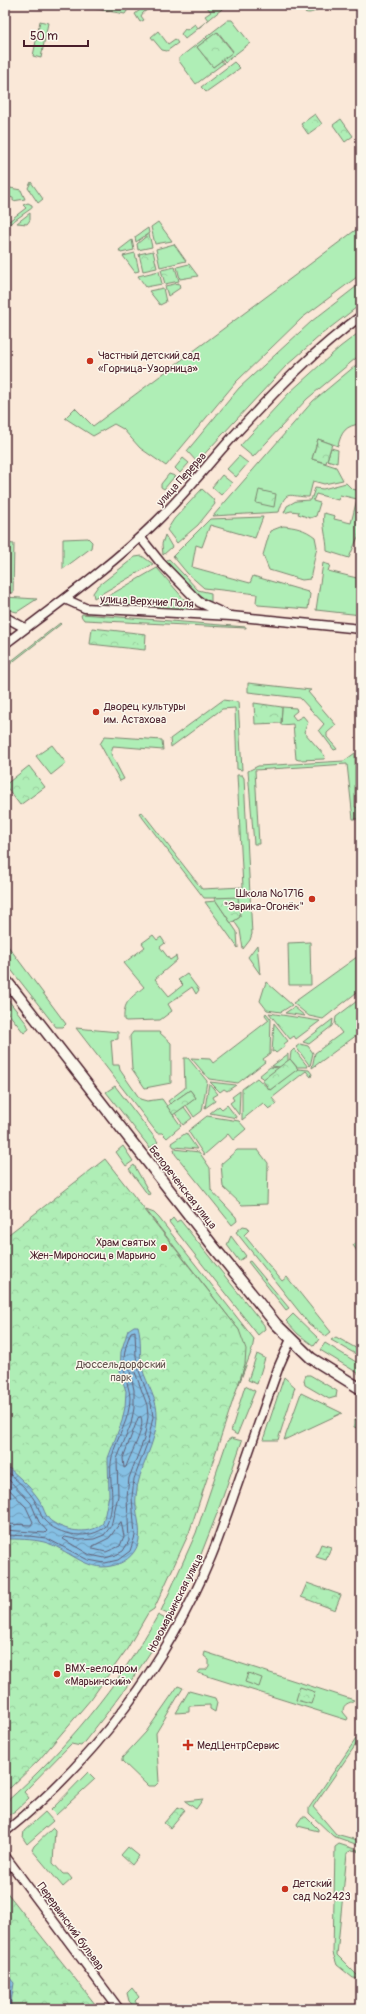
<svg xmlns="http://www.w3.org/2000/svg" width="366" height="2014" font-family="Pangolin,sans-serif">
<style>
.grass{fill:#afeeb6;stroke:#7c8670}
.park{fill:url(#park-crowns);stroke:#7c8670}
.water{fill:url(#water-waves);stroke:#6d809a}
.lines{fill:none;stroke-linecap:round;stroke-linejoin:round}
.shore{stroke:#625f75;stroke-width:1}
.minor-casing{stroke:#4a1f2b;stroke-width:11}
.major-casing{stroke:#4a1f2b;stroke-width:13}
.minor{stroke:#fbf7ec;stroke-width:8}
.major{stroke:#fbf7ec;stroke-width:10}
.poi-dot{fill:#c8321e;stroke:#fbf7ec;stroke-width:1.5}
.labels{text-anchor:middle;stroke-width:3;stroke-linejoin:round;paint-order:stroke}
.poi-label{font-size:11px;fill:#4a1f2b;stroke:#fbf7ec;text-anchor:start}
.street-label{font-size:11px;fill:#4a1f2b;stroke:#fbf7ec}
.park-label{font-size:11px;fill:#63534e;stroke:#fbf7ec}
</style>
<defs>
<pattern id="park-crowns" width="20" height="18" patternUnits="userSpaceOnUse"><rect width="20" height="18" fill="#afeeb6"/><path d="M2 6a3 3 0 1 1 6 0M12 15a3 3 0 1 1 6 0" fill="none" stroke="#98cc9d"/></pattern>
<pattern id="water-waves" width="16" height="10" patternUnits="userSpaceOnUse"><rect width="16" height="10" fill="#85c0e4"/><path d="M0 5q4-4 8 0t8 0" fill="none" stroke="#6f9bb9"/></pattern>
</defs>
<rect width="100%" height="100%" fill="#fae8d8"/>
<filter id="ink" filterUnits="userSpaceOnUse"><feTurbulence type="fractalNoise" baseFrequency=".025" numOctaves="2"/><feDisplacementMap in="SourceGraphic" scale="8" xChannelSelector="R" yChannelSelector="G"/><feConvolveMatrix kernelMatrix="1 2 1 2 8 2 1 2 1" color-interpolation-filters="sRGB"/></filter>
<g filter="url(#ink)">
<path class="grass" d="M74 5H127L129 8 125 14Z
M146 5H153L143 13 141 16 144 20 140 22 135 14Z
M203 5H227L185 39 181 34 185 29 187 30 195 24 198 28 208 20 205 16 211 12 206 6 204 7Z
M309 5H324C317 10 309 17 302 10Z
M228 20H232L250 43 225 62 223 59 233 51 218 32 208 39 206 37Z
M40 21 48 23 41 58 33 56Z
M158 31 168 44 175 39 178 43 167 51 162 50 151 37Z
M205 38 207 40 197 47 213 67 221 61 224 63 196 84 179 61V58Z
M234 62 240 68 206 92 201 87Z
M31 182 43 199 38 203 28 188Z
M5 187 21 190 25 199 13 201V198L5 196Z
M28 203 32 205V208L5 227V224L26 208 23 205Z
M30 213V220L27 224 17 223Z
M158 222 172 241 155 244 151 227Z
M361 226V274L302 318 236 382 166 466 140 448 123 429 114 424 93 436 65 418 75 408 93 426Z
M148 228 149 233 136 242 135 237Z
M132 240 134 250 121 253 119 250Z
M174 244 186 261 160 267 156 249Z
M135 253 139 271 135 272 123 256Z
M189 264 198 276 180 279 177 267Z
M159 271 162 284 146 287 138 276Z
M361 283V304L322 334 286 366 197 462 187 451 239 388 312 321Z
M163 288 166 302 160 305 149 291Z
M361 331V354L307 399 253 457 240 446 289 393 340 347Z
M361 361V424C346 425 341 432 338 446L318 439 312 459 336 467 343 480 324 484 313 481 309 497C289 497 286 488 279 512L213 516 313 401Z
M331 448 338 450 337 463 327 460Z
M239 456 248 463 236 477 227 469Z
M183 458 189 463 180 473 175 468Z
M169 474 175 476 164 489 161 487V484Z
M222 475 232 483 221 495 212 487Z
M346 483 352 489 361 491V530L349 558 327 551C327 538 322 526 324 513L335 516 334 519 351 523 357 499 340 495 338 500 316 494 313 501 320 503 316 516 310 518 298 514 299 512 291 511 284 513 287 506 296 501 311 500 315 488 323 489Z
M202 489 213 499 215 504 198 525 177 543 167 530 174 519Z
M263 517 255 538 210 525 202 547 196 545 192 567 250 583 253 576 308 592 310 594 308 609 258 605 256 602 257 594 204 588 187 573 173 556 210 519Z
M283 526C295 527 305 529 315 537L317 547 310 579 302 580 269 570 263 555 270 531Z
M165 535 172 547 163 555 162 544Z
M88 538 92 542 91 548 63 569V539Z
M5 543 14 544 13 593 5 592Z
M142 556 153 564 94 598 93 593 98 586 135 557Z
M169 559 198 590 211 593V602L192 591 165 561Z
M323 563 330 565 328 571 361 579V615L316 610Z
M157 568 191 607 187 610 103 604 98 602Z
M5 597 37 599 17 612 5 609Z
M82 614 246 627V628L84 620 81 616Z
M60 623 61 624 5 668V666Z
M248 683 311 690 308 692 336 725 327 733V737L337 749 334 750 319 730 324 724 300 698 248 692Z
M223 700 238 702 242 770 237 769 235 708 222 709 171 747 170 739Z
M282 707 296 708 297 711 292 715 296 720 303 716 308 722 304 732 325 756 324 759 299 760 296 759 293 724 281 725Z
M105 736 162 740 163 750 113 746 111 754 124 779 120 781 100 744Z
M52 745 66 763 51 775 36 756Z
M355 753V807L361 808V819H353L347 764 255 770 259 844H254L248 771 258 766 344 761Z
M237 775H242L244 778 252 934 250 940 243 949 240 930 234 921 240 917 238 898H204L139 813 142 812 202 889 243 887Z
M216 901 237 932 238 948 205 902Z
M153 935 157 940 161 937 165 943 160 947 170 960 176 956 177 960 155 979 169 996 183 985 178 980 187 974 199 990 196 994 192 987 168 1004 172 1011 160 1020 126 1021 124 1020C123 1001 131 998 144 987L124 963 145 947 142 943Z
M310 942 311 985H289L288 943Z
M5 945 8 946 66 1024 63 1027H56L5 962Z
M257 945 260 974 248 957Z
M361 954V989L323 1019 309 1016 293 1003Z
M266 982 292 1005 281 1012 267 1010 260 1001Z
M5 996 27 1024 29 1029 24 1033 5 1009Z
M361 998V1032L312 1068 315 1053 342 1033 335 1024 336 1017Z
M294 1007 305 1016 285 1013Z
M266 1013 271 1019 270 1054 263 1059 265 1062 238 1083 209 1079 191 1058 210 1059 213 1063 269 1020 265 1015Z
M269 1013 320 1021 296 1039 294 1036 290 1039Z
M333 1019 332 1026 309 1044 303 1042Z
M274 1023 288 1041 284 1044 285 1046 276 1053 274 1051 272 1052Z
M76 1028 118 1032V1039L111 1040 113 1065H119L120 1070 140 1099 147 1101 162 1099 181 1126 167 1138 162 1133H157Z
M133 1032H159L171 1043V1083L145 1088 132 1069 130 1036Z
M300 1044 308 1046 313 1053 310 1066 296 1047Z
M294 1049 308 1067H297L290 1059 291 1052Z
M288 1054V1061L280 1067 272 1066Z
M184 1058H188L207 1081 202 1111 194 1117 186 1105 196 1098 190 1090 170 1104 168 1101 185 1088Z
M270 1067 279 1068 264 1079 259 1076Z
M297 1069 309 1070 312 1074 311 1077 306 1071 272 1098 277 1104 269 1109 263 1103 242 1120V1089L257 1078 270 1090Z
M210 1082 236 1085 227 1091 224 1089 220 1092Z
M209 1083 218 1094 213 1097 215 1101 205 1108Z
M115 1086 158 1142 150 1148 106 1092Z
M240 1091 239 1115 230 1103 234 1100 232 1097Z
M227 1105 237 1118 210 1113 219 1106 222 1109Z
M184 1107 192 1118 183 1125 175 1113Z
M207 1116 239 1121 246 1129 233 1140 228 1134 204 1155 188 1131Z
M186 1133 197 1149 174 1147 171 1143Z
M123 1146 133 1161 126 1166 116 1152Z
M174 1149 199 1152 210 1168 211 1190 236 1217 237 1221 232 1225 175 1154Z
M237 1150H258L268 1163 267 1204 242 1205 223 1187 221 1164Z
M134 1165 150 1194 148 1195 129 1169Z
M146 1210 154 1213 159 1218 254 1339 252 1350 239 1384 245 1364 239 1330Z
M173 1218 176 1222 180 1220 264 1325 265 1329 258 1335 169 1222Z
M243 1226 248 1227 249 1230 244 1235 282 1281 287 1277 331 1332 326 1336 309 1324 236 1232Z
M231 1236 246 1256 239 1261 227 1245Z
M250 1261 289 1308 286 1310 248 1262Z
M293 1314 319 1339 314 1346 298 1334 286 1321Z
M336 1337 361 1351V1357L331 1340Z
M325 1343 361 1365V1375L320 1350Z
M257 1354 265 1358 257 1384 248 1380Z
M306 1375H310L337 1391 336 1397 329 1399 305 1385 304 1380Z
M284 1377 295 1387 278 1440H263Z
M245 1386 255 1391 237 1435 231 1431Z
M301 1393 342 1413 284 1440Z
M359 1418H361V1429L354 1427V1420Z
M231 1438 242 1441 218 1511 196 1567 172 1616 161 1611 196 1533 227 1441Z
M158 1615 169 1621C144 1666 113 1706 81 1746L71 1744 24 1792 29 1798 15 1811 6 1817 5 1803C65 1750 119 1685 158 1615Z
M205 1652 354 1700C350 1704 343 1702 343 1712L348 1718 347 1720 198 1673 200 1670H206L209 1666V1660L204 1656Z
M178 1686 183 1688 156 1733 159 1782 155 1786H148L122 1761V1758L146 1732Z
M189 1691 215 1698 217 1703 215 1712 210 1709V1705L189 1706V1712L176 1713Z
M360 1733 361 1744 357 1743 313 1807 336 1834 361 1841V1846L333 1836 309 1813V1808Z
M88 1772 95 1779 56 1815 51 1810Z
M45 1812 53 1821 27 1844 23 1838 24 1831Z
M302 1817H306L318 1829V1831L298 1826 297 1824Z
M53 1828 55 1830 53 1863 63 1874H68L72 1879 63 1887 32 1850 34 1846Z
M339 1844 361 1851V1852L352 1850 347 1853 337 1955 357 1975H361V1979L353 1978 337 1965 333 1953 335 1847Z
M132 1988 139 1997 135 2001 140 2009H136L129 2001 127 1993Z"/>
<path class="park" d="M217 32 233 52 213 67 197 47Z
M315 114 322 124 308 134 301 124Z
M341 119 353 136 345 142 333 125Z
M149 234 152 247 138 250 137 244Z
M153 251 157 268 143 271 139 254Z
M175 267 179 281 165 284 161 270Z
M179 283 180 288 168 296 165 286Z
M318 439 332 444 326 463 312 459Z
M259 490 276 494 274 507 256 503Z
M92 628 146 634 145 650 90 644Z
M254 703 282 707 281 723 255 724Z
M29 766 45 787 20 805 5 785Z
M238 897 240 917 231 923 214 898Z
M290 1059 298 1069 270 1090 262 1080Z
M190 1090 196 1098 173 1115 167 1106Z
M105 1159 239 1330 246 1349 245 1364 189 1533 154 1609 148 1613 127 1649 91 1699 39 1760 10 1788H5V1237Z
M361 1240V1257L353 1245Z
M321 1544 331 1547 326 1560 316 1557Z
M307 1583 341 1595 335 1610 301 1597Z
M248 1673 262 1678 259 1687 245 1682Z
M300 1687 315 1692 311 1704 296 1700Z
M203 1799 196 1809 185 1801Z
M178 1807 185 1810 170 1828 164 1823Z
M128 1847 139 1856 132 1865 121 1855Z
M5 1890 99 2009H5Z
M261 2004 283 2005V2009H260Z"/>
<path class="water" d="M134 1326H138C142 1340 139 1354 142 1368 147 1385 158 1400 157 1417 157 1443 138 1468 136 1496 134 1511 143 1529 138 1544 134 1556 123 1564 111 1566 86 1572 67 1548 44 1542 31 1539 18 1539 5 1539V1464C16 1475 29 1485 38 1498 44 1506 44 1518 54 1523 68 1532 91 1535 103 1523L109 1495 108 1458 122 1421 125 1407 126 1391 120 1373 121 1352 128 1330Z
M5 1972 14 1983 10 2009H5Z"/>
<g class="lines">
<path class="shore" d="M132 1364 147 1405 148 1417 144 1439 129 1478 127 1497 129 1541 123 1551 116 1555 105 1558 90 1555 63 1539 65 1537 80 1540 94 1539 104 1535 111 1526 118 1496 117 1459 131 1424 134 1408V1390L129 1366Z
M141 1417C146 1428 130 1454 126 1467L124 1468 123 1458 138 1418Z
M5 1470C15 1479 28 1489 35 1501 39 1507 40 1515 44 1520 58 1536 91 1541 106 1526 118 1501 107 1480 112 1457 117 1436 130 1420 130 1398 130 1390 126 1382 125 1374 122 1361 125 1345 131 1332L135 1331 136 1356 139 1371 151 1403 153 1417 148 1441 134 1479 132 1497 135 1536 130 1551 118 1560 105 1563 88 1560 46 1538 30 1536 5 1535
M5 1476 31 1503 39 1522 47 1531 45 1533 5 1530
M5 1485 26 1507 33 1522 31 1525 5 1524
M121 1522 124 1536 120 1546 106 1552 93 1549V1546L109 1538Z"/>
<g class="minor-casing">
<path id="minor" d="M140 537 160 562 199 602 225 614
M65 599 85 608 231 616 361 629
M5 617 25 628
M5 644C56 605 110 567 156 522 186 493 211 460 239 430 277 389 316 349 361 316
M5 1832C95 1760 167 1663 211 1557 219 1538 225 1519 232 1500 248 1455 263 1410 279 1366L291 1339
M5 1856 119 2009"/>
</g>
<g class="major-casing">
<path id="major" d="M5 979 213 1246 276 1324 311 1358 361 1389"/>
</g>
<use href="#minor" class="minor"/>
<use href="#major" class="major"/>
</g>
</g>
<g class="poi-dot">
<circle cx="90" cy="361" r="4"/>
<circle cx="96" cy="712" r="4"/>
<circle cx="312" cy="899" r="4"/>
<circle cx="164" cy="1248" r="4"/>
<circle cx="57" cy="1674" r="4"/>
<path d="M186 1739h4v4h4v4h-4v4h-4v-4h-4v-4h4z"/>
<circle cx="285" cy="1889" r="4"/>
</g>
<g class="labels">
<g class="poi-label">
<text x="98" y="359">Частный детский сад<tspan x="98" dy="13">«Горница-Узорница»</tspan></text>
<text x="104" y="710">Дворец культуры<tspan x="104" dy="13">им. Астахова</tspan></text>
<text x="304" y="897" text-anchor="end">Школа №1716<tspan x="304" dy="13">"Эврика-Огонёк"</tspan></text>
<text x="156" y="1246" text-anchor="end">Храм святых<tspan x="156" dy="13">Жен-Мироносиц в Марьино</tspan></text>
<text x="65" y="1672">BMX-велодром<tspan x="65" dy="13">«Марьинский»</tspan></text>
<text x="197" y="1749">МедЦентрСервис</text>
<text x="293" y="1887">Детский<tspan x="293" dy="13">сад №2423</tspan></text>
</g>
<g class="street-label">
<text transform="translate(181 479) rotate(-48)" y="4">улица Перерва</text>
<text transform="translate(147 601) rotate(3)" y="4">улица Верхние Поля</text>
<text transform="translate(183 1187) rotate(52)" y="4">Белореченская улица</text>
<text transform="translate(175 1603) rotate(-63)" y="4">Новомарьинская улица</text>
<text transform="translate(71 1926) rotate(54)" y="4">Перервинский бульвар</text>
</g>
<g class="park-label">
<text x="121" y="1368">Дюссельдорфский<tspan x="121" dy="13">парк</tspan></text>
</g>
</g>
<rect width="366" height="2014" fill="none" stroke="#fbf7ec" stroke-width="20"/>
<rect x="10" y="10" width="346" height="1994" fill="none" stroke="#4a1f2b" stroke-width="1.5" filter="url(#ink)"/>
<path d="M24 40v6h64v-6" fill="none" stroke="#4a1f2b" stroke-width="2"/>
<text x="30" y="40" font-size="12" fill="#4a1f2b" stroke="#fbf7ec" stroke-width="3" paint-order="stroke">50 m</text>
</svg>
